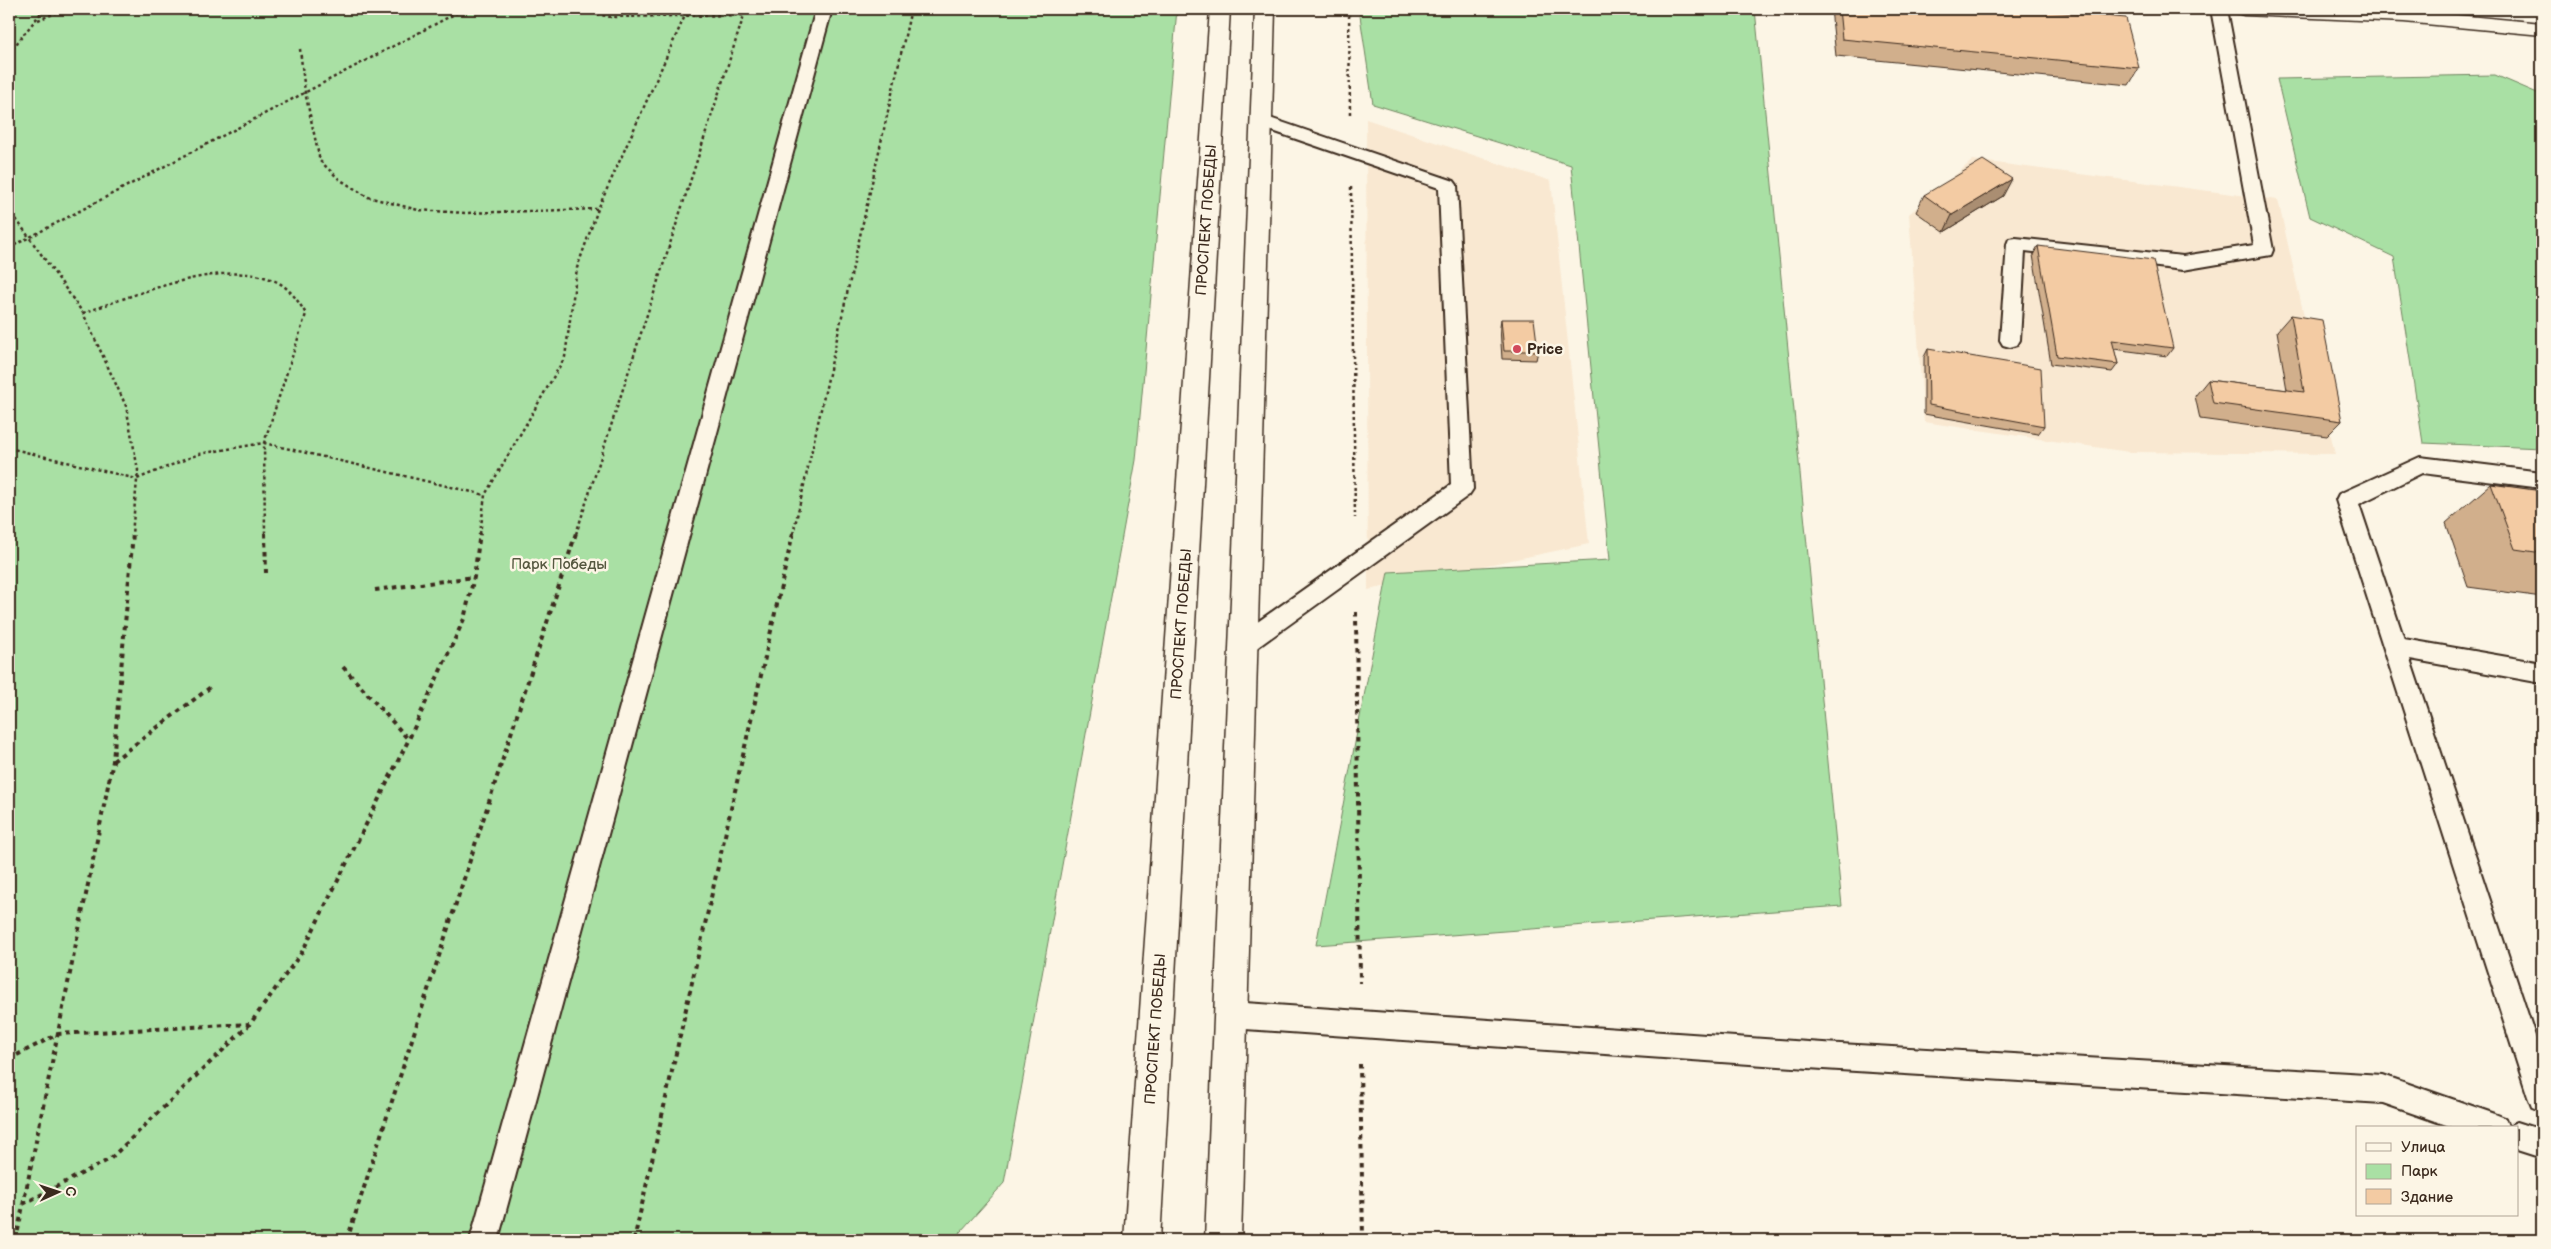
<svg xmlns="http://www.w3.org/2000/svg" width="2551" height="1249" font-family="'Balsamiq Sans',sans-serif">
<style>
.built{fill:#f9e8d1}
.green{fill:#a9e0a4;stroke:#728561}
.lines{fill:none;stroke-linecap:round;stroke-linejoin:round}
.lane-casing{stroke:#3b2a1e;stroke-width:4}
.street-casing{stroke:#3b2a1e;stroke-width:3}
.primary-casing{stroke:#3b2a1e;stroke-width:3}
.path-far1{stroke:#3b2a1e;stroke-width:2.5;stroke-dasharray:3 3;stroke-linecap:butt}
.path{stroke:#3b2a1e;stroke-width:4;stroke-dasharray:4.5 4.5;stroke-linecap:butt}
.lane{fill:#fcf5e5;fill-rule:evenodd}
.street{fill:#fcf5e5;fill-rule:evenodd}
.primary{fill:#fcf5e5;fill-rule:evenodd}
.wall{fill:#d1af8c;stroke:#3b2a1e}
.shaded-wall{fill:#aa8e72;stroke:#3b2a1e}
.building{fill:#f3cba3;stroke:#3b2a1e}
.poi-dot{fill:#d1495b;stroke:#fcf5e5;stroke-width:2}
.labels{text-anchor:middle;stroke-width:5;stroke-linejoin:round;paint-order:stroke}
.street-label{font-size:15px;fill:#3b2a1e;stroke:#fcf5e5}
.poi-label{font-size:15px;font-weight:bold;fill:#3b2a1e;stroke:#fcf5e5;text-anchor:start}
.park-label{font-size:15px;fill:#565840;stroke:#fcf5e5}
</style>
<rect width="100%" height="100%" fill="#fcf5e5"/>
<filter id="ink" filterUnits="userSpaceOnUse"><feTurbulence type="fractalNoise" baseFrequency=".02" numOctaves="2"/><feDisplacementMap in="SourceGraphic" scale="10" xChannelSelector="R" yChannelSelector="G"/><feConvolveMatrix kernelMatrix="1 2 1 2 8 2 1 2 1" color-interpolation-filters="sRGB"/></filter>
<g filter="url(#ink)">
<path class="built" d="M1366 119 1551 181 1589 544 1368 590Z
M1973 160 2278 200 2335 454 2129 452 1924 422 1909 214Z"/>
<path class="green" d="M9 9H1177L1136 460 1004 1183 953 1240H9Z
M1359 9H1755L1842 906 1316 945 1388 572 1610 560 1571 165 1373 104Z
M2495 75 2542 95V448L2423 443 2394 257 2310 217 2277 79Z"/>
<g class="lines">
<g class="lane-casing">
<path id="lane" d="M816 9H832L498 1240H470Z
M2211 9H2227L2273 250 2271 255 2183 270 2025 251 2020 340 2017 345 2010 347 2003 345 2000 340 2007 244 2009 239 2016 238 2183 256 2254 245Z
M1261 115 1454 181 1457 185 1473 489 1469 495 1251 652 1243 655 1235 652 1232 645 1235 638 1451 485 1439 188 1255 125 1252 121 1255 117Z
M2420 457 2542 472V488L2422 473 2359 504 2404 639 2542 663V683L2410 659 2542 1057V1111L2532 1107 2528 1097 2336 500 2339 494Z
M1230 1002 1823 1043 2383 1075 2495 1114 2505 1118 2508 1126 2517 1122 2542 1130V1158L2517 1150V1128H2455L2383 1103 1823 1069 1230 1028 1221 1024 1217 1015 1221 1006Z"/>
</g>
<g class="street-casing">
<path id="street" d="M2234 9 2404 10 2542 23V35L2404 22 2244 15 2237 13Z"/>
</g>
<g class="primary-casing">
<path id="primary" d="M1210 9H1230L1160 1240H1124Z
M1255 9H1275L1241 1240H1205Z"/>
</g>
<path class="path-far1" d="M573 9 611 17 744 15
M1349 9 1350 116
M38 20 66 9
M300 49 305 92 320 161 339 179 368 197 418 210 465 213 598 209
M9 53 44 9
M1351 187 1355 518
M9 209 83 313 126 406 138 470 132 534
M9 248 464 9
M83 313C133 296 228 255 279 283 291 290 299 302 306 314L264 443 265 534
M9 448 137 479 199 454 264 443 485 495
M480 534 485 495 565 357 577 268 598 209 688 9
M576 534 746 9
M793 534 911 9"/>
<path class="path" d="M265 533 266 573
M375 590 474 577
M1356 612 1360 983
M343 667 408 739
M113 761 212 686
M9 1059 58 1034 249 1024
M1360 1064 1363 1240
M23 1204 110 1159 250 1024 302 952 409 739 464 619 474 577 480 533
M16 1240 113 761 133 533
M347 1240 576 533
M634 1240 793 533"/>
<use href="#lane" class="lane"/>
<use href="#street" class="street"/>
<use href="#primary" class="primary"/>
</g>
<path class="wall" d="M1831 9H2022L2139 68 2129 85 1836 56Z
M1924 195 2003 196 1944 232 1916 212Z
M2038 246 2173 348 2167 356 2114 349 2118 364 2112 372 2051 364 2033 255Z
M2291 315 2342 421 2327 436 2200 419 2195 396 2208 380 2287 390 2277 331Z
M1501 319 1538 351 1536 360 1502 359 1500 327Z
M1928 349 2044 426 2038 434 1924 414V357Z
M2491 484 2542 491V597L2468 587 2446 523Z"/>
<path class="shaded-wall" d="M2012 179 2003 196 1944 232 1952 215Z"/>
<path class="building" d="M1839 9H2022L2126 18 2139 68 1842 39Z
M1983 160 2012 179 1952 215 1924 195Z
M2038 246 2153 260 2173 348 2112 340 2118 364 2057 356Z
M2291 315 2322 320 2342 421 2213 403 2208 380 2304 392Z
M1501 319H1534L1538 351H1504Z
M1928 349 2041 368 2044 426 1929 405Z
M2491 484 2542 491V553L2515 549Z"/>
</g>
<circle class="poi-dot" cx="1517" cy="349" r="5"/>
<g class="labels">
<g class="street-label">
<text transform="translate(1206 220) rotate(-86)" y="5">ПРОСПЕКТ ПОБЕДЫ</text>
<text transform="translate(1181 624) rotate(-86)" y="5">ПРОСПЕКТ ПОБЕДЫ</text>
<text transform="translate(1155 1029) rotate(-86)" y="5">ПРОСПЕКТ ПОБЕДЫ</text>
</g>
<g class="poi-label">
<text x="1527" y="354">Price</text>
</g>
<g class="park-label">
<text x="559" y="569">Парк Победы</text>
</g>
</g>
<rect width="2551" height="1249" fill="none" stroke="#fcf5e5" stroke-width="30"/>
<rect x="15" y="15" width="2521" height="1219" fill="none" stroke="#3b2a1e" stroke-width="2" filter="url(#ink)"/>
<rect x="2356" y="1126" width="162" height="90" fill="#fcf5e5" stroke="#afa495"/>
<rect x="2366" y="1143" width="25" height="8" fill="#fcf5e5" stroke="#afa495"/>
<text x="2401" y="1152" font-size="15" fill="#3b2a1e">Улица</text>
<rect x="2366" y="1164" width="25" height="15" fill="#a9e0a4" stroke="#afa495"/>
<text x="2401" y="1176" font-size="15" fill="#3b2a1e">Парк</text>
<rect x="2366" y="1189" width="25" height="15" fill="#f3cba3" stroke="#afa495"/>
<text x="2401" y="1202" font-size="15" fill="#3b2a1e">Здание</text>
<g transform="translate(58 1192) rotate(87)" stroke="#fcf5e5" stroke-width="4" paint-order="stroke">
<path d="M0-4L9 19L0 12L-9 19Z" fill="#3b2a1e"/>
<text y="-8" font-size="14" font-weight="bold" text-anchor="middle" fill="#3b2a1e">С</text>
</g>
</svg>
